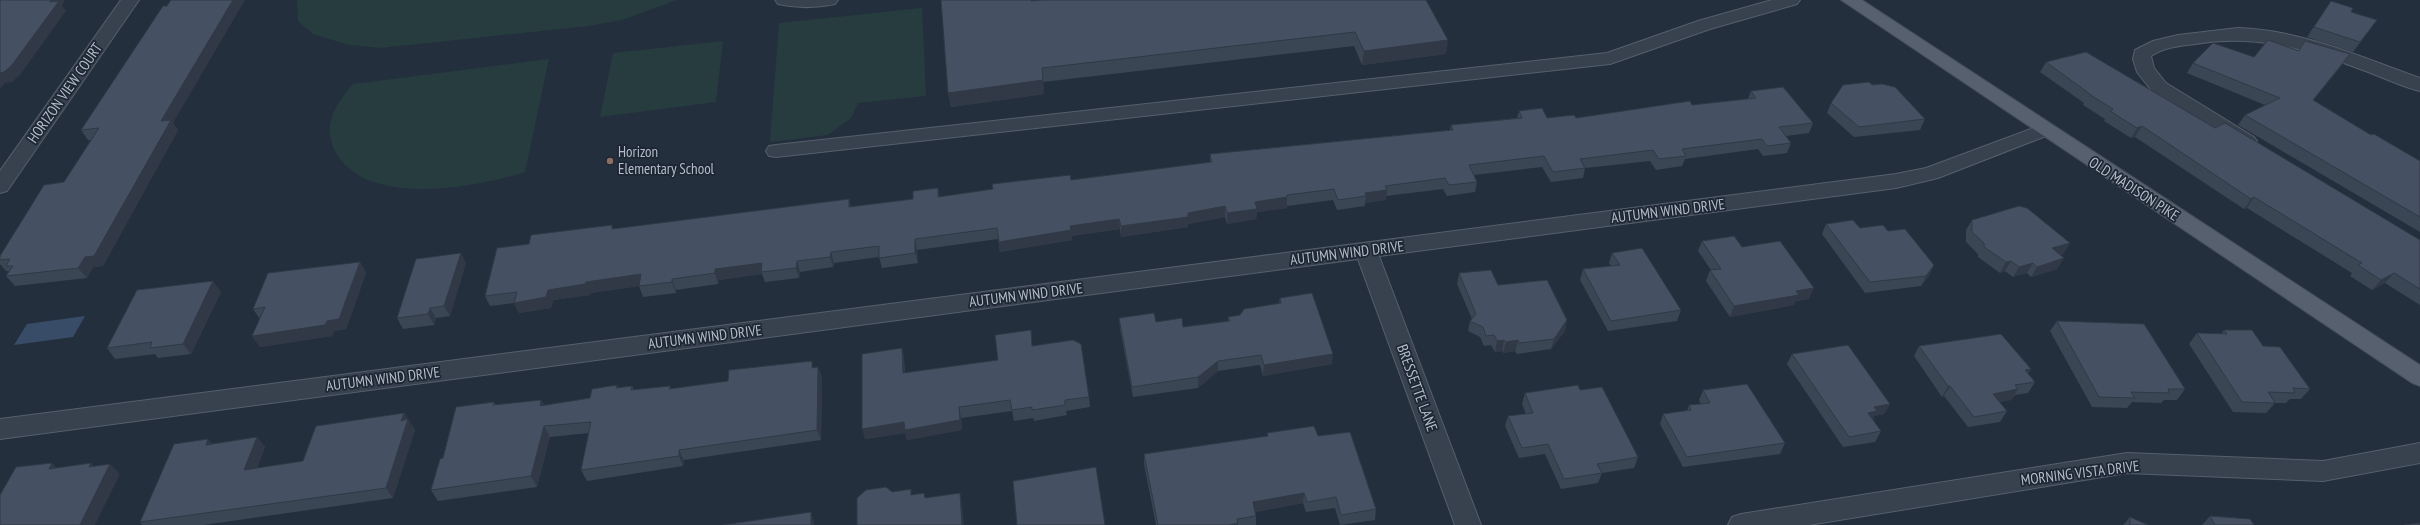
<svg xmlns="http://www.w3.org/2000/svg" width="2420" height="525" font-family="'PT Sans Narrow',sans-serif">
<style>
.green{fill:#263c3f}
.water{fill:#394c67}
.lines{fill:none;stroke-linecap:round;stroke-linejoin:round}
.minor-casing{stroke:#565f6c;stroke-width:2}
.major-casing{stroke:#414a57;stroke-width:2}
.minor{fill:#38414e;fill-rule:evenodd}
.major{fill:#56606e;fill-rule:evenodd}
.wall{fill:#3b4654}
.shaded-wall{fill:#303945}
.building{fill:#455162;stroke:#303945}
.education-dot{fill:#8d6e63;stroke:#1d2633;stroke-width:1.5}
.labels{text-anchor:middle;stroke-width:3.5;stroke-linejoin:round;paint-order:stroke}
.street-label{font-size:15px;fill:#b4bcc9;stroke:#1d2633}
.poi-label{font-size:15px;fill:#b4bcc9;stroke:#1d2633;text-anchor:start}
</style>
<rect width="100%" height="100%" fill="#242f3e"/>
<path class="green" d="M297 0H677L622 20 589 26 381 48 349 45 313 34 298 21Z
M922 8 926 96 858 103 851 118 828 135 770 142 779 23Z
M723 41 716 102 600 117 613 53Z
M549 59 525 172C474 188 363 209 334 149 322 123 337 103 353 84Z"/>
<path class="water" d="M85 316 73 337 14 345 27 324Z"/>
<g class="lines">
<g class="minor-casing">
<path id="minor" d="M121 0H139L7 191 0 193V171Z
M775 0H838L835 4C817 8 796 8 778 4Z
M1772 0H1800L1797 4 1710 29 1610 64 776 157 769 156 766 151 769 146 776 145 1607 53 1698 21Z
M2238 28C2302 30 2361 57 2420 78V91C2400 86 2380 76 2360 69 2305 48 2253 34 2195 44 2179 46 2165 47 2151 56L2154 68 2166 83 2254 137 2257 141 2254 145 2247 147 2240 145 2152 91 2137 72 2133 59 2135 50 2153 41 2178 35Z
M2044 124 2051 126 2054 130 2051 134 1938 178 1896 188 1379 256 1481 525H1455L1358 259 0 439V419L1896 174 1926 168Z
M2420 443V463L2323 481 2127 473 1809 525H1728L1732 517 1741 514 2127 453 2323 461Z"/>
</g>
<g class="major-casing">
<path id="major" d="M1841 0H1862L2420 365V386L2412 383Z"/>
</g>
<use href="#minor" class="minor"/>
<use href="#major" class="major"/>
</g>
<path class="wall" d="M1426 0 1446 54 1362 65 1354 46 1043 82 1044 94 951 107 948 93 1031 1Z
M2331 1 2351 12 2377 20 2370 30 2353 52 2307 37Z
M163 6 173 123 178 130 103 266 93 267 87 278 15 286 6 276 9 271H6L0 264V256L64 182 91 140H88L81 130Z
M2299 51 2343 64 2313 100 2371 135 2420 161V232L2238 125 2245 115 2265 105 2187 73 2193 63 2254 57Z
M2046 62 2215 128 2420 240V305L2385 283 2372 290 2350 276 2352 273 2247 208 2244 209 2135 137 2131 138 2104 121 2105 119 2083 105 2084 103 2040 72Z
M1872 85 1925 119 1920 130 1854 137 1827 113 1831 103Z
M1751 91 1813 123 1809 133 1786 136 1791 143 1787 153 1763 156 1758 149 1685 159 1682 166 1656 170 1650 161 1585 168 1583 178 1551 182 1542 167 1474 175 1477 182 1475 192 1447 196 1443 189 1386 196V200L1365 203V206L1337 210 1333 200 1287 206V208L1257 212 1256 219 1227 224 1225 217 1188 224V227L1121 237 1120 229 1071 236 1072 240 1000 252 998 239 917 250 918 263 882 268 879 257 834 263 833 267 800 272 799 278 765 282 762 274 719 280 718 284 676 290V293L643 297 639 286 591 293 590 295 553 300 551 308 519 313 514 303 490 306 485 296 529 244 849 199 851 207 913 199 938 188 939 197 1071 180 1210 162V154L1450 130 1451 125 1517 118 1519 111 1547 118H1576L1692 105 1748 99Z
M1972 220 2070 243 2063 254 2060 255 2064 258 2057 269 2031 277 2027 273 2013 277 2005 271 2000 273 1978 257V254L1966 242V230Z
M1826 224 1860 228 1934 265 1929 276 1921 286 1865 293 1822 234Z
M1702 241 1742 247 1809 299 1796 301 1794 305 1730 317 1706 281 1710 270H1711L1698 251Z
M1612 253 1681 310 1677 321 1608 331 1580 280 1583 269 1611 266 1609 263Z
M360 262 366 273 346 329 334 331 332 336 260 347 252 336 260 319 253 309Z
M466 263 450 316 436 318 434 325 403 329 397 318Z
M1459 273 1498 285 1567 320 1565 331 1551 349 1517 354 1515 351 1503 353 1502 351 1495 352 1491 345 1484 346 1480 337 1468 331 1470 321 1472 319 1457 284Z
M221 292 191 354 158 358 155 354 115 359 107 348Z
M1280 298 1332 364 1263 376 1260 365 1218 371 1198 388 1133 397 1120 329 1119 318 1156 322 1183 327 1228 321V317L1240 315 1279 304Z
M2057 321 2185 389 2177 400H2164L2161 403 2132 402 2127 408 2092 407 2050 331Z
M2224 330 2263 346 2310 389 2301 399H2290L2286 403H2275L2266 413 2233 412 2189 344 2197 333 2221 334Z
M1033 346 1089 397 1090 407 1066 411 1067 415 1034 421 1033 418 1014 421 1012 411 961 418 962 430 907 440 905 433 865 439 902 348 904 358 905 373 998 360Z
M1919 346 2031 369 2028 374 2035 382 2028 393 2015 395 2011 400 1999 402 2007 411 2000 422 1968 427 1944 396 1942 397 1914 356Z
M1792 354 1890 404 1884 414 1874 416 1873 420 1881 431 1875 442 1843 447 1787 364Z
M818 367 822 377 821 440 684 460 683 466 587 481 581 470 589 433 550 437 537 487 438 501 431 490 443 458 494 402 496 405 541 400 544 405 590 398 617 385 618 388 632 386 634 390 670 386 671 389 728 381Z
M1580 390 1638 457 1634 468 1602 473 1598 483 1561 489 1545 454 1519 458 1505 426 1508 416 1526 414 1522 404 1525 393Z
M1703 390 1785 443 1780 454 1683 467 1660 424 1663 414 1687 411 1689 405 1701 404 1699 400Z
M404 413 415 430 393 498 203 525H142L140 522 212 444 257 437 265 447 257 468 303 461Z
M1267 433 1318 436 1376 509 1375 520 1340 525 1335 508 1306 512 1303 503 1255 512 1256 516V525H1156L1144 464V454L1267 436Z
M2210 516 2254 525H2202Z
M2130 517 2148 525H2123Z"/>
<path class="shaded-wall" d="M51 0H65L62 5 66 11 20 75 12 82 5 83 0 89V73Z
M233 0H245L173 123 178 130 103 266 93 267 87 278 78 268 161 121Z
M2377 20 2370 30 2353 52 2360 42Z
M1448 40 1446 54 1362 65 1364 51Z
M2350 54 2343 64 2306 110 2313 100Z
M1043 80 1044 94 951 107 948 93Z
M2142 126 2135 137 2131 138 2137 128Z
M1387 190 1386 200 1365 203 1366 196 1365 193Z
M1287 197V208L1257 212 1256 219 1227 224V213L1255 202Z
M2254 197 2247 208 2244 209 2251 199Z
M849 199 852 209 849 207Z
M1225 206V217L1188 224V227L1121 237V226Z
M1119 219 1120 229 1071 236 1070 226Z
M1071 230 1072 240 1000 252 999 242Z
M915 239 917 250 918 263 915 253Z
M2070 243 2063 254 2046 259 2052 248Z
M831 252 834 263 833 267 830 257Z
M461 253 466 263 450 316 444 306Z
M2064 258 2057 269 2031 277 2037 267Z
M797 261 800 272 799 278 796 268Z
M2011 261 2005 271 2000 273 2006 262Z
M360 262 366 273 346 329 334 331 332 336 260 347 252 336 327 321Z
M762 263 761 272 762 274 719 280 718 284 715 273V269Z
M2033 263 2027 273 2013 277 2019 267Z
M1934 265 1929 276 1921 286 1926 276Z
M2394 273 2385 283 2372 290 2381 280Z
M641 274 645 285 591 293 590 295 553 300 551 308 519 313 514 303 548 290 586 282Z
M672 279 676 290V293L672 282Z
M213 281 221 292 191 354 183 344Z
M1814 288 1809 299 1796 301 1794 305 1730 317 1734 306 1796 291Z
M430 308 436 318 434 325 428 314Z
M1567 320 1565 331 1551 349 1554 339Z
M1504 340 1502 351 1495 352 1497 341Z
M1518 340 1515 351 1503 353 1506 342Z
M902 348 904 358 905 384 903 373Z
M1333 354 1332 364 1263 376 1264 365Z
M1218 361V371L1198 388V377Z
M818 367 822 377 821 440 817 430Z
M2031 369 2024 380 2025 370Z
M1948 386H1950L1944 396 1942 397Z
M2018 389 2011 400 1986 404 1993 394Z
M541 400 547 410 540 406Z
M1890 404 1884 414 1874 416 1871 422 1868 413 1874 407Z
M959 407 961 418 962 430 907 440 905 433 865 439 862 429Z
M404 413 415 430 393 498 386 488 401 421Z
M544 426 550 437 537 487 531 476Z
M257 437 265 447 252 480 244 470Z
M208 439 217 450 206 445Z
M679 450 684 460 683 466 679 456Z
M52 463 62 473 49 469Z
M91 463 101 473 89 467Z
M110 464 120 474 95 525H80Z
M960 493 962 503 964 525H962Z
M1304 493 1303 503 1252 512 1253 502Z
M811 512 814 522V525H811Z
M1238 523V525H1229Z"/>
<path class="building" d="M0 0H51L50 2 59 1 12 65 4 72 0 73Z
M171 0H233L161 121 171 120 94 256 85 257 78 268 6 276 13 266H6L10 259 0 260V256L44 185 64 182 99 128 81 130 163 6H167Z
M941 0H1031V1L1042 0H1426L1448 40 1364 51 1355 32 1042 68 1043 80 948 93Z
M2331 1 2353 8 2351 12 2377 20 2360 42 2314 27Z
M2268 40 2299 51 2305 41 2350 54 2313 100 2371 135 2374 134 2420 161V217L2245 115 2280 98 2193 63 2213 43 2254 57Z
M2086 52 2215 128 2225 123 2420 240V289L2394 273 2381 280 2358 265 2362 263 2254 197 2251 199 2142 126 2137 128 2110 111 2113 109 2089 94H2090L2046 62Z
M1869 82 1872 85 1882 84 1895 87 1925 119 1859 127 1831 103 1843 85Z
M1783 87 1813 123 1779 127 1791 143 1767 146 1762 139 1682 149 1686 156 1659 159 1653 150 1580 159 1585 168 1553 172 1544 156 1469 165 1477 182 1449 185 1445 178 1385 186 1387 190 1365 193 1366 196 1338 200 1334 189 1287 195V197L1255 202 1257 209 1227 213 1225 206 1188 213V217L1121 226 1119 219 1070 226 1071 230 999 242 997 228 915 239V253L879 258V246L831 252 830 257 797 261 796 268 761 272 762 263 715 269V273L672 279V282L639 286 641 274 586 282 585 284 548 290 546 297 514 303 517 292 485 296 497 248 529 244 531 235 612 225V229L849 199V207L913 199V191L938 188V197L993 189 992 184 1070 175 1071 180 1212 162 1210 154 1453 130 1451 125 1522 118 1519 111 1542 108 1547 118 1574 115 1576 118 1690 101 1692 105 1756 98 1751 91Z
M2019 206 2027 208 2070 243 2052 248 2064 258 2037 267 2033 263 2019 267 2011 261 2006 262 1984 247V243L1972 232V220Z
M1853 220 1860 228 1883 225 1888 231 1905 229 1934 265 1926 276 1870 282 1826 224Z
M1734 236 1742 247 1780 241 1814 288 1796 291 1799 295 1734 306 1710 270 1721 269 1702 241Z
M1642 248 1681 310 1611 321 1583 269 1620 265 1612 253Z
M461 253 444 306 430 308 428 314 397 318 416 259Z
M360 262 339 319 327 321 325 325 252 336 265 307 253 309 268 273Z
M1491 270 1498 285 1547 280 1567 320 1554 339 1519 343 1518 340 1506 342 1504 340 1497 341 1494 335 1486 336 1483 327 1470 321 1476 314 1459 273Z
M213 281 183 344 150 348 152 342 107 348 137 290Z
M1312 293 1333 354 1264 365 1261 355 1218 361 1198 377 1132 387 1119 318 1154 313 1156 322 1182 318 1183 327 1230 321 1228 317 1240 315 1244 309 1281 303 1280 298Z
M2057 321 2144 324 2185 389H2168L2169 393 2131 392 2135 398 2099 397Z
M1031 330 1032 346 1073 340 1081 344 1089 397 1065 400V405L1032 410V407L1012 410 1010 400 959 407 960 420 905 430 904 422 862 429V354L902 348 903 373 998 360 995 335Z
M2224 330H2252L2263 346 2280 347 2310 389 2293 388 2295 393 2268 392 2275 403 2242 402 2197 333 2227 334Z
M2001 334 2031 369 2025 370 2035 382 2015 385 2018 389 1993 394 2007 411 1974 417 1950 386H1948L1919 346Z
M1848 345 1890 404 1874 407 1877 411 1868 413 1881 431 1849 437 1792 354Z
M812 361V368L818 367 817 430 679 450V456L581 470 591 422 544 426 531 476 431 490 440 459 443 458 456 407 494 402 493 405 541 400 540 406 590 398 592 389 617 385 616 388 632 386 631 390 670 386 669 389 728 381 729 370Z
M1747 384 1785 443 1687 457 1663 414 1691 410 1689 405 1710 403 1703 390Z
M1578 385 1580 390 1602 387 1638 457 1597 464 1602 473 1564 479 1548 444 1522 448 1508 416 1533 413 1525 393Z
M404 413 401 421 408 419 386 488 140 522 174 444 208 439 206 445 257 437 244 470 303 461 316 426Z
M1314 426 1318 436 1350 432 1376 509 1341 515 1336 497 1307 502 1304 493 1253 502 1256 516 1237 519 1238 523 1229 525H1158L1144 454 1268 436 1267 433Z
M52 463 49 469 91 463 89 467 110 464 80 525H0V495L16 467Z
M1096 467 1105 525H1017L1013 481Z
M886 487 892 492 911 489V495L924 493 925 498 960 493 962 525H857V498L866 490Z
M811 512V525H723Z
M2210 516 2250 519 2254 525H2215Z
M2130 517 2148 525H2130Z
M2420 523V525H2404L2411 524Z"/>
<circle class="education-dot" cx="610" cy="161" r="4"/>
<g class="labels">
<g class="street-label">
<text transform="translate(65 93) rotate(-55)" y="5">HORIZON VIEW COURT</text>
<text transform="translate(2134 189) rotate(33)" y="5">OLD MADISON PIKE</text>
<text transform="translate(1668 211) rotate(-7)" y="5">AUTUMN WIND DRIVE</text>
<text transform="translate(1347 253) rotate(-7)" y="5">AUTUMN WIND DRIVE</text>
<text transform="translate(1026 295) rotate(-7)" y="5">AUTUMN WIND DRIVE</text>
<text transform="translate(705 337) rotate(-7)" y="5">AUTUMN WIND DRIVE</text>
<text transform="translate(383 379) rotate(-7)" y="5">AUTUMN WIND DRIVE</text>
<text transform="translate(1417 388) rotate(70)" y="5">BRESSETTE LANE</text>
<text transform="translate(2080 473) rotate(-7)" y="5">MORNING VISTA DRIVE</text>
</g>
<g class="poi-label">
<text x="618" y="157">Horizon<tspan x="618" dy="17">Elementary School</tspan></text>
</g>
</g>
</svg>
